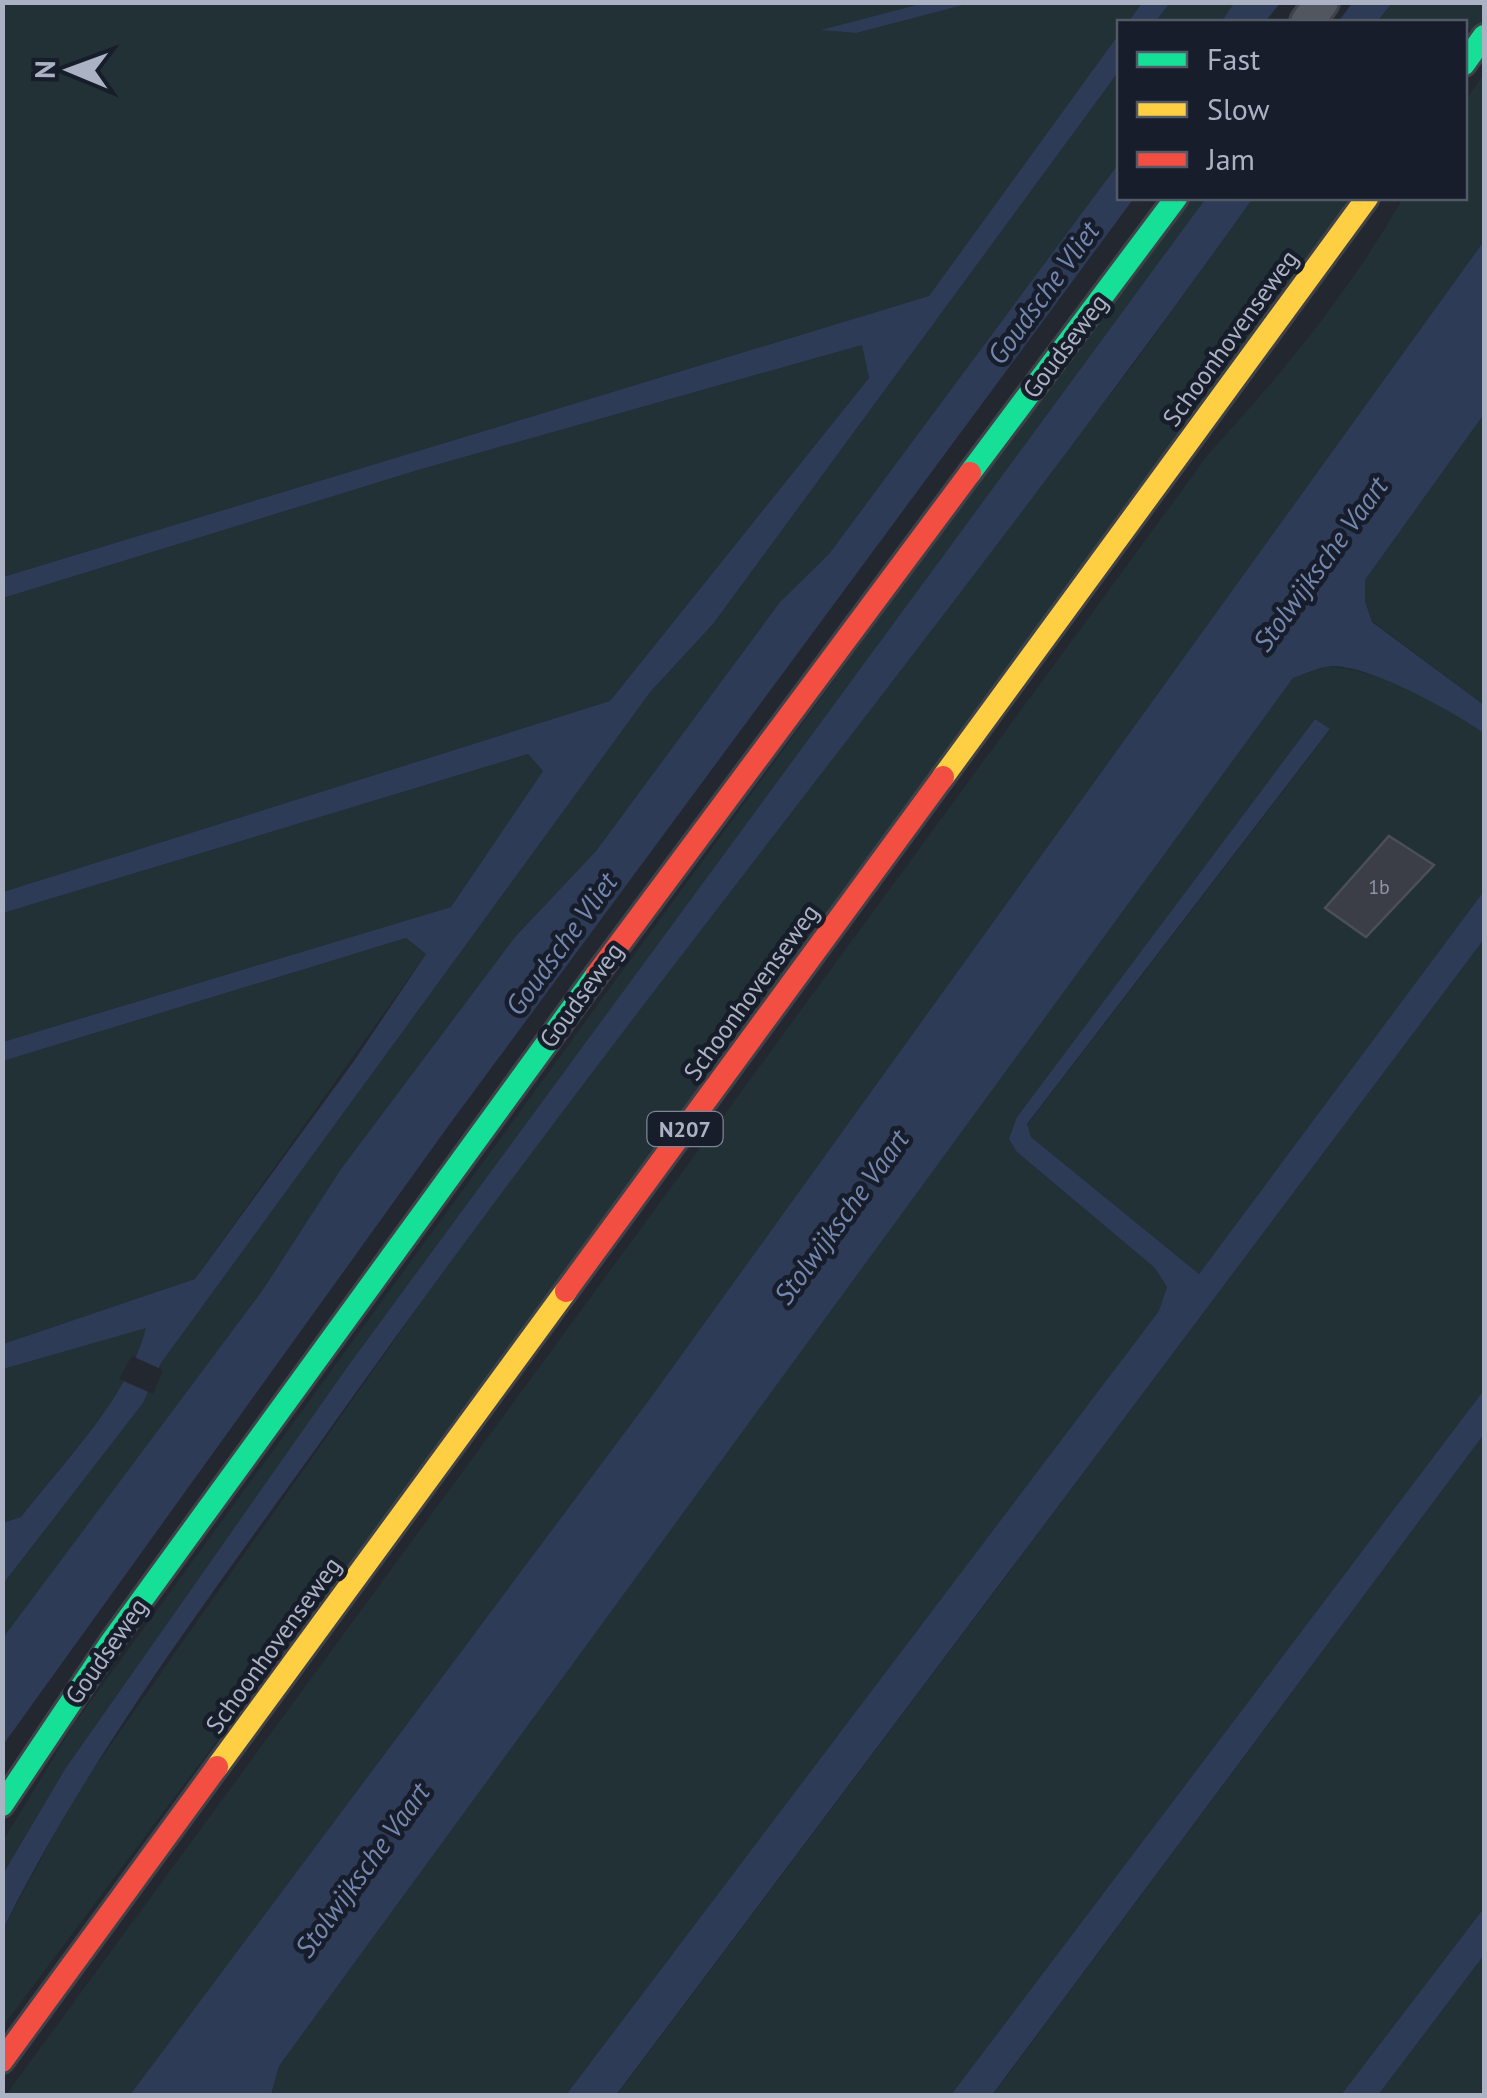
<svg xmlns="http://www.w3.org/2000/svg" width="1487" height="2098" font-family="'PT Sans',sans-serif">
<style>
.green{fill:#213136}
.water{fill:#2e3b57}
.pier{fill:#232730}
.building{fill:#3b3e47;stroke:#4a4f58;stroke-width:2.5}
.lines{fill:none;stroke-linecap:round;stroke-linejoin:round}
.street-casing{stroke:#3f4249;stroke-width:38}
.fast-casing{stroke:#3f4249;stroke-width:28}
.slow-casing{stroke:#3f4249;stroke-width:28}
.jam-casing{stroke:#3f4249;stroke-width:28}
.street{stroke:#52565f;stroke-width:32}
.fast{stroke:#16e098;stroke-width:22}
.slow{stroke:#ffcf43;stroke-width:22}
.jam{stroke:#f24e42;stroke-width:22}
.labels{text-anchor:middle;stroke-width:9;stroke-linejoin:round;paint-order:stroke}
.number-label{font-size:20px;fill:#8f95a4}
.shield{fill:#171d2a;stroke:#7f8595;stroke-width:2.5}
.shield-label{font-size:22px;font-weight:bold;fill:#abb2c3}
.street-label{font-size:25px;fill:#abb2c3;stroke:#171d2a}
.water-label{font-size:28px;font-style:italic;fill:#7386ad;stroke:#171d2a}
</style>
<rect width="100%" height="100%" fill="#232730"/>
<path class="green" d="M2 3H924L824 30 856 33 971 3H1142L1128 22H1120L1119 34 929 296 3 577Z
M1170 3H1235L1221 22H1155Z
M1392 3H1484V49L1464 22H1377Z
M1119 71V163L829 554 780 602 596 851 515 937 341 1169 262 1291 3 1639V1584L143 1403 161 1363 651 691 713 624Z
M1484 74V241L649 1400 130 2095 5 2096 1210 452C1283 373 1350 291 1403 198H1464L1465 101Z
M1185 198H1206L348 1366 65 1769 3 1874V1841L74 1724Z
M1253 198H1374L3 2026V1929L76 1794 501 1188 1132 366Z
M862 345 869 378 610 701 3 892V598L418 470Z
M1484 414V705L1372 621 1365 601V580Z
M1328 666C1382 671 1440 703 1484 733V891L1199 1274 1031 1137 1027 1125 1330 730 1315 719 1017 1117V1152L1155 1268 1167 1287 1160 1311 566 2095 271 2096 279 2066 1222 773 1293 678Z
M528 754 543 771 451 907 3 1042V913Z
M406 938 426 954 195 1279 3 1344V1061Z
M1484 939V1390L951 2095 616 2096Z
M147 1327C128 1398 65 1459 21 1517L3 1523V1369Z
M1484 1434V1908L1341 2095 992 2096Z
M1484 1955V2095H1378Z"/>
<path class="water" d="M1235 2H1280V3L1265 22H1221Z
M1353 2H1392V3L1377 22H1338Z
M924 3H971L856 33 821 30Z
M1142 3V2L1170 3 1155 22H1128Z
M1119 34V71L713 624 651 691 161 1363 143 1403 3 1584V1523L21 1517C65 1460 128 1398 146 1328L3 1369V1344L195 1279 354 1061 426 954 406 938 3 1061V1042L451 907 543 771 528 754 3 913V892L610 701 869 378 862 345 418 470 3 598V577L929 296Z
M1119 163 1120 198H1134L449 1125 3 1745V1638L262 1291 341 1169 515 937 596 851 780 602 829 554Z
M1206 198H1253C960 609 637 997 344 1409 225 1577 95 1744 3 1929V1874L65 1769 348 1366Z
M1484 241V414L1365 580V601L1372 622 1484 705V733C1452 711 1370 665 1331 666 1319 667 1305 674 1293 678L279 2066 271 2095H130L649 1400Z
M1315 719 1330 729 1027 1124 1031 1137 1199 1274 1484 891V939L616 2095H566L1159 1311 1167 1287 1155 1268 1017 1152 1009 1139 1017 1117Z
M1484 1390V1434L992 2095H951Z
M1484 1908V1955L1378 2095H1341Z"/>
<path class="pier" d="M132 1356 163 1370 153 1394 119 1379Z"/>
<path class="building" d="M1389 836 1434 865 1366 937 1325 908Z"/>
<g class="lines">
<g class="street-casing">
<path id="street" d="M1307 22 1322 2"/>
</g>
<g class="fast-casing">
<path id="fast" d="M1464 64 1484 36
M970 473 1176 198
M2 1805 112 1641 597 974"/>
</g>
<g class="slow-casing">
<path id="slow" d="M943 777 1367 198
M217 1767 566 1291"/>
</g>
<g class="jam-casing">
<path id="jam" d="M597 974 970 473
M566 1291 943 777
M2 2061 217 1767"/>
</g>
<use href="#street" class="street"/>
<use href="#fast" class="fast"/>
<use href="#slow" class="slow"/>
<use href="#jam" class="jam"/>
</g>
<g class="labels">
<g class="number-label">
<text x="1379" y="894">1b</text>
</g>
<rect class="shield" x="647.5" y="1112" width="75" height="34" rx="8"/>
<g class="shield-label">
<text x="685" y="1137">N207</text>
</g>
<g class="street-label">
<text transform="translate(1230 338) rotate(-54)" y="9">Schoonhovenseweg</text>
<text transform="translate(1065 346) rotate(-53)" y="9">Goudseweg</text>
<text transform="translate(751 992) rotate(-54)" y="9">Schoonhovenseweg</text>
<text transform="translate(581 995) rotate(-54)" y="9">Goudseweg</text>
<text transform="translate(273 1645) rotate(-54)" y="9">Schoonhovenseweg</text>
<text transform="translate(106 1651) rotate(-55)" y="9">Goudseweg</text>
</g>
<g class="water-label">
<text transform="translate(1043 293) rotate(-54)" y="10">Goudsche Vliet</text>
<text transform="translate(1320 564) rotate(-54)" y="10">Stolwijksche Vaart</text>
<text transform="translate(561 944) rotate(-54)" y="10">Goudsche Vliet</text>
<text transform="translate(841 1217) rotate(-54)" y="10">Stolwijksche Vaart</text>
<text transform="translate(362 1870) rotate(-54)" y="10">Stolwijksche Vaart</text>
</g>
</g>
<rect width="1487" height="2098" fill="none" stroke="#abb2c3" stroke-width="10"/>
<rect x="1117" y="20" width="350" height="180" fill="#171d2a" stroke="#525967" stroke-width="2.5"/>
<rect x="1137" y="52" width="50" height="15" fill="#16e098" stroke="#525967" stroke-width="2.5"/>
<text x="1207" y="70" font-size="30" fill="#abb2c3">Fast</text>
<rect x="1137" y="102" width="50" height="15" fill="#ffcf43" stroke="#525967" stroke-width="2.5"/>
<text x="1207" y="120" font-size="30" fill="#abb2c3">Slow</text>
<rect x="1137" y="152" width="50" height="15" fill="#f24e42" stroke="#525967" stroke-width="2.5"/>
<text x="1207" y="170" font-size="30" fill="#abb2c3">Jam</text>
<g transform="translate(70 70) rotate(271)" stroke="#171d2a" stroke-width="8" paint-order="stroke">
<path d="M0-8L18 38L0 25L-18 38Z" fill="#abb2c3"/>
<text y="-15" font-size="28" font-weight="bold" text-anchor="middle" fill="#abb2c3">N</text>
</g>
</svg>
